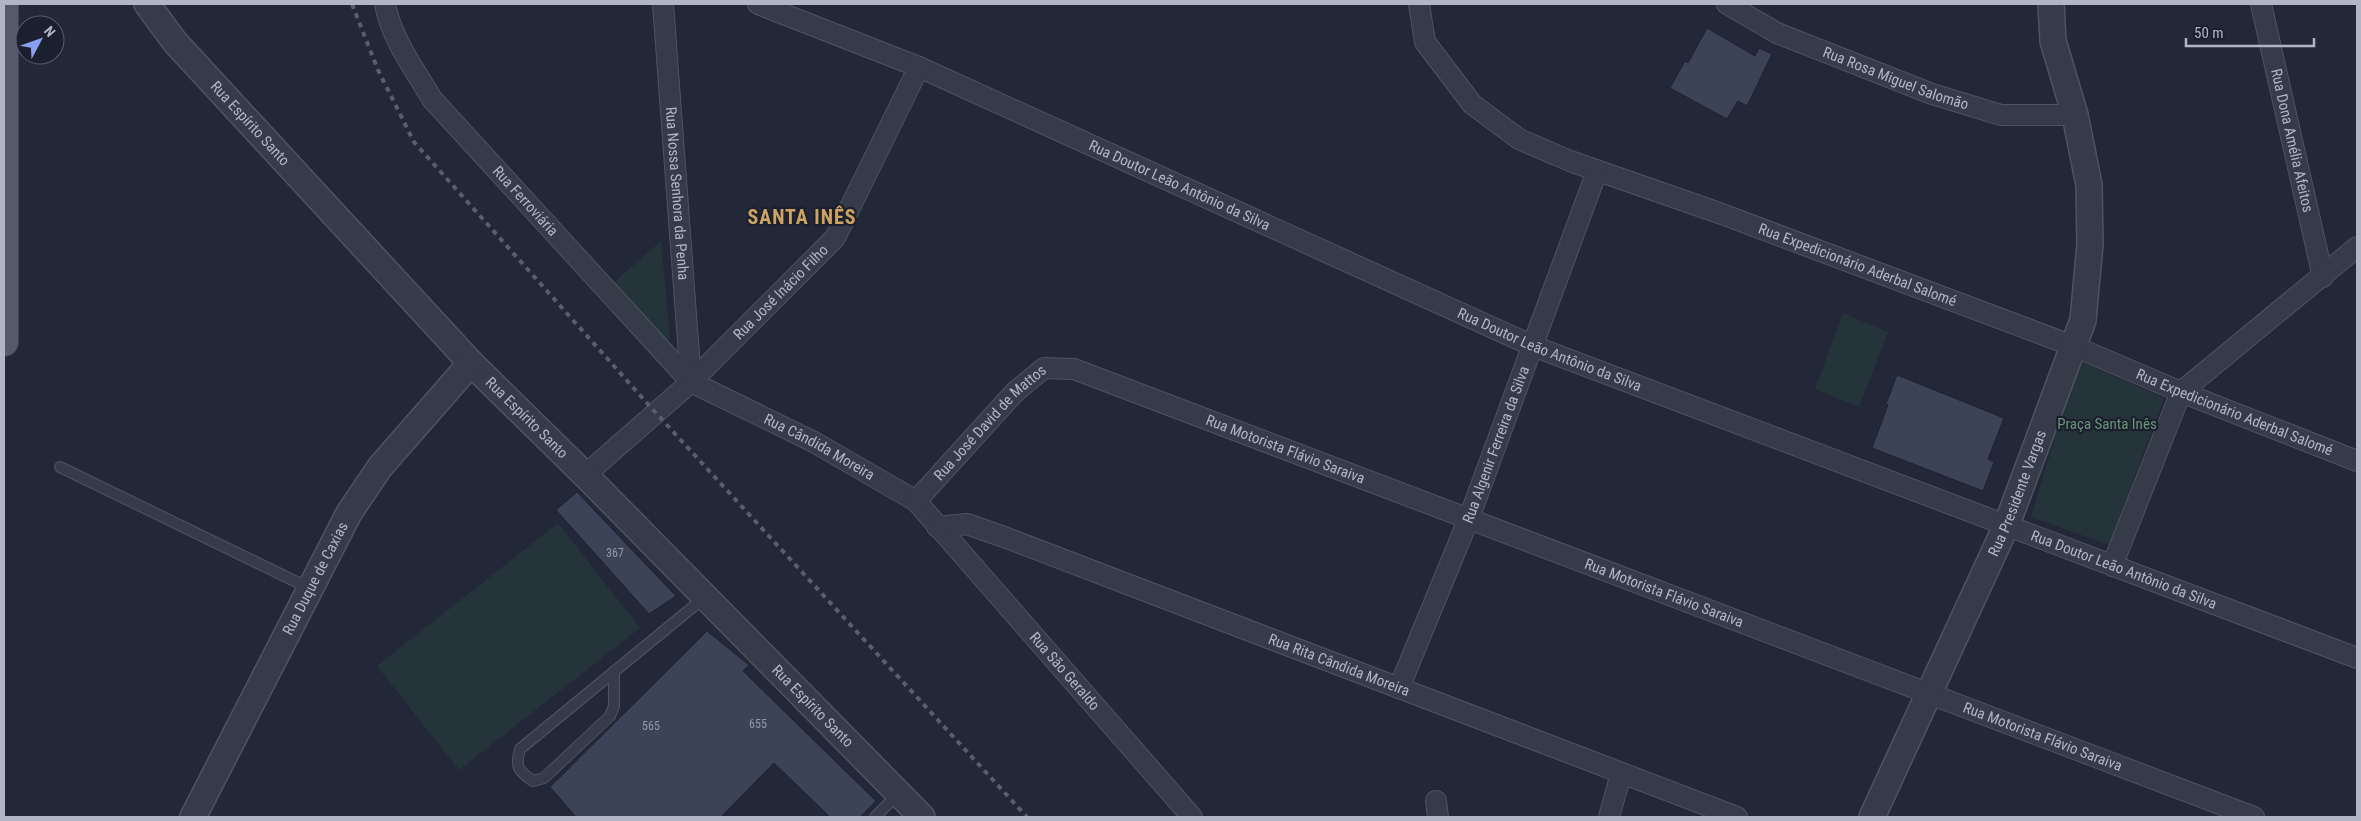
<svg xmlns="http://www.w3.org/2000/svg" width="2361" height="821" font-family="'Roboto Condensed',sans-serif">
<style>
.green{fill:#25343a}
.building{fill:#3c4357;stroke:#1e2230}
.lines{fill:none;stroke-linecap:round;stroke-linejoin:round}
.service-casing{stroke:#4e5361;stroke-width:12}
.minor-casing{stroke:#4e5361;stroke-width:22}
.tertiary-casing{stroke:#4e5361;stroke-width:28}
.primary-casing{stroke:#404452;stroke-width:30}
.service{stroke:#363b49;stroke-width:10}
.minor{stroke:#363b49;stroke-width:20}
.tertiary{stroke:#363b49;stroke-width:25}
.primary{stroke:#545a69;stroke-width:28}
.rail{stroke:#585e70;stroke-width:4;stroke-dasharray:5 5;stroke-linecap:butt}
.labels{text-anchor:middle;stroke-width:4.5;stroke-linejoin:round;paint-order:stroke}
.number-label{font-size:12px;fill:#9499aa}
.street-label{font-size:15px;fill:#b1b6c5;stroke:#1c202e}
.park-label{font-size:15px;fill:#6a957b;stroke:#1c202e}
.district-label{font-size:20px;font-weight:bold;letter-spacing:1px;fill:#cea463;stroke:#1c202e}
</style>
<rect width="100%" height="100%" fill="#232839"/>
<path class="green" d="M661 241 670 337 667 343 612 284Z
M1843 313 1888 332 1859 407 1815 389Z
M2078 361 2164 398 2109 545 2031 517Z
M558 523 640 628 459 770 377 666Z"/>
<path class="building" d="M1707 28 1755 56 1759 48 1772 54 1747 106 1738 101 1727 119 1670 88 1685 61 1688 63Z
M1897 375 2004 418 1988 459 1994 462 1983 491 1872 448 1888 405 1886 404Z
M577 492 676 596 649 614 556 510Z
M707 631 749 665 743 671 876 801 860 817H830L774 763 721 817H576L550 787Z"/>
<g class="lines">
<g class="service-casing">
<path id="service" d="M60 467 309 588
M614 671V706L610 716 544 778 533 781C518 771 515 767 520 749L705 597
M875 817 899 793"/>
</g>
<g class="minor-casing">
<g id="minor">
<path id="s1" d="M385 4C391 38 415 70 432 99L691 382 814 442 916 501 1192 817"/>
<path id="s2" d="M663 4 691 382"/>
<path id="s3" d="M758 4 919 67 1533 346 2357 658"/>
<path id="s4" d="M1419 4 1425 42 1472 104 1519 139 1570 161 1722 214 2073 346 2181 392 2357 461"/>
<path id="s5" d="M1727 4 1777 33 1932 94 2001 115H2075"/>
<path id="s6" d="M2261 4 2323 277"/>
<path id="s7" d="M585 475 691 382 835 238 919 67"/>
<path id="s8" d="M916 501 1015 392 1044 368 1074 369 2254 817"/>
<path id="s9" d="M937 527 967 524 1004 537 1737 817"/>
<path d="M2112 566 2181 392 2357 247"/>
<path id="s10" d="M1399 688 1469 518 1597 171"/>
<path d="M1436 801 1438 817"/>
<path d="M1609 817 1621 774"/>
</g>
</g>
<g class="tertiary-casing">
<g id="tertiary">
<path id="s11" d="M147 4 175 42 471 363 585 475 922 817"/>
<path id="s12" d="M193 817 349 513 380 467 471 363"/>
<path id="s13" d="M1872 817 2007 524 2083 320 2090 244 2089 185 2075 115 2053 41 2051 4"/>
</g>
</g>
<g class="primary-casing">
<path id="primary" d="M4 342V4"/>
</g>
<use href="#service" class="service"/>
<use href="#minor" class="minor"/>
<use href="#tertiary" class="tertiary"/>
<use href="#primary" class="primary"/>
<path class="rail" d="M352 4 378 70 414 142 655 412 1027 817"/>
</g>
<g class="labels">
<g class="number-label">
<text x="615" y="557">367</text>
<text x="758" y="728">655</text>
<text x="651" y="730">565</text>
</g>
<g class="street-label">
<text dy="5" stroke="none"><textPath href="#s5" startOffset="185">Rua Rosa Miguel Salomão</textPath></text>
<text dy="5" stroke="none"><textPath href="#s11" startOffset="158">Rua Espírito Santo</textPath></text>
<text dy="5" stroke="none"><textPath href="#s6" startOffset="140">Rua Dona Amélia Afeitos</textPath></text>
<text dy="5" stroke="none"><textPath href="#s3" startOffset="459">Rua Doutor Leão Antônio da Silva</textPath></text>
<text dy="5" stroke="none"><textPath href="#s2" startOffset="190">Rua Nossa Senhora da Penha</textPath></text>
<text dy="5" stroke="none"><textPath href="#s1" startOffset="245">Rua Ferroviária</textPath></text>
<text dy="5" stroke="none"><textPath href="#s4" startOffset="536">Rua Expedicionário Aderbal Salomé</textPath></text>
<text dy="5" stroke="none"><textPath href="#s7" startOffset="268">Rua José Inácio Filho</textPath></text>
<text dy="5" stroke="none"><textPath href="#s3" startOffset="864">Rua Doutor Leão Antônio da Silva</textPath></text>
<text dy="5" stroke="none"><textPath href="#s4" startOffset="941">Rua Expedicionário Aderbal Salomé</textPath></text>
<text dy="5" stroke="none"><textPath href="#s11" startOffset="562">Rua Espírito Santo</textPath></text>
<text dy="5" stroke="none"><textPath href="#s8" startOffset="108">Rua José David de Mattos</textPath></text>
<text dy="5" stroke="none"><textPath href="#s10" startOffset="262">Rua Algenir Ferreira da Silva</textPath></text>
<text dy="5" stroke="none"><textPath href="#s1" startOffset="634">Rua Cândida Moreira</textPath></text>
<text dy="5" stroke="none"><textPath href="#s8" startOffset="441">Rua Motorista Flávio Saraiva</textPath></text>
<text dy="5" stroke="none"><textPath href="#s13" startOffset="355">Rua Presidente Vargas</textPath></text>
<text dy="5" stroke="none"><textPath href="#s3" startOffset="1479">Rua Doutor Leão Antônio da Silva</textPath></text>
<text dy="5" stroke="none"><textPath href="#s12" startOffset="268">Rua Duque de Caxias</textPath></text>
<text dy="5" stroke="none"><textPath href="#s8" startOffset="846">Rua Motorista Flávio Saraiva</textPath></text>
<text dy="5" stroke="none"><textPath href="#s9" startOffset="428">Rua Rita Cândida Moreira</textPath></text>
<text dy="5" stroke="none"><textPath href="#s1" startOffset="971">Rua São Geraldo</textPath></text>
<text dy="5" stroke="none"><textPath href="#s11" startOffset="968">Rua Espírito Santo</textPath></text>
<text dy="5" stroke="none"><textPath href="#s8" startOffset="1251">Rua Motorista Flávio Saraiva</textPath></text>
</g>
<g class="park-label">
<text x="2107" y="429">Praça Santa Inês</text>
</g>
<g class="district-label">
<text x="802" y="224">SANTA INÊS</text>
</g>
</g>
<rect width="2361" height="821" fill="none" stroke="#b1b6c5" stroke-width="10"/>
<g transform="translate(40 40) rotate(49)"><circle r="24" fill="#1c202e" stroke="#585c6a"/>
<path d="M0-4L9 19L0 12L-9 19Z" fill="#89a0f2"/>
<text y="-8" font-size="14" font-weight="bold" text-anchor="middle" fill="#b1b6c5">N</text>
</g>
<path d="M2186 38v8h128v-8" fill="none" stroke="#b1b6c5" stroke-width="2.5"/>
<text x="2194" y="38" font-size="15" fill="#b1b6c5" stroke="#1c202e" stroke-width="4" paint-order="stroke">50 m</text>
</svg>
